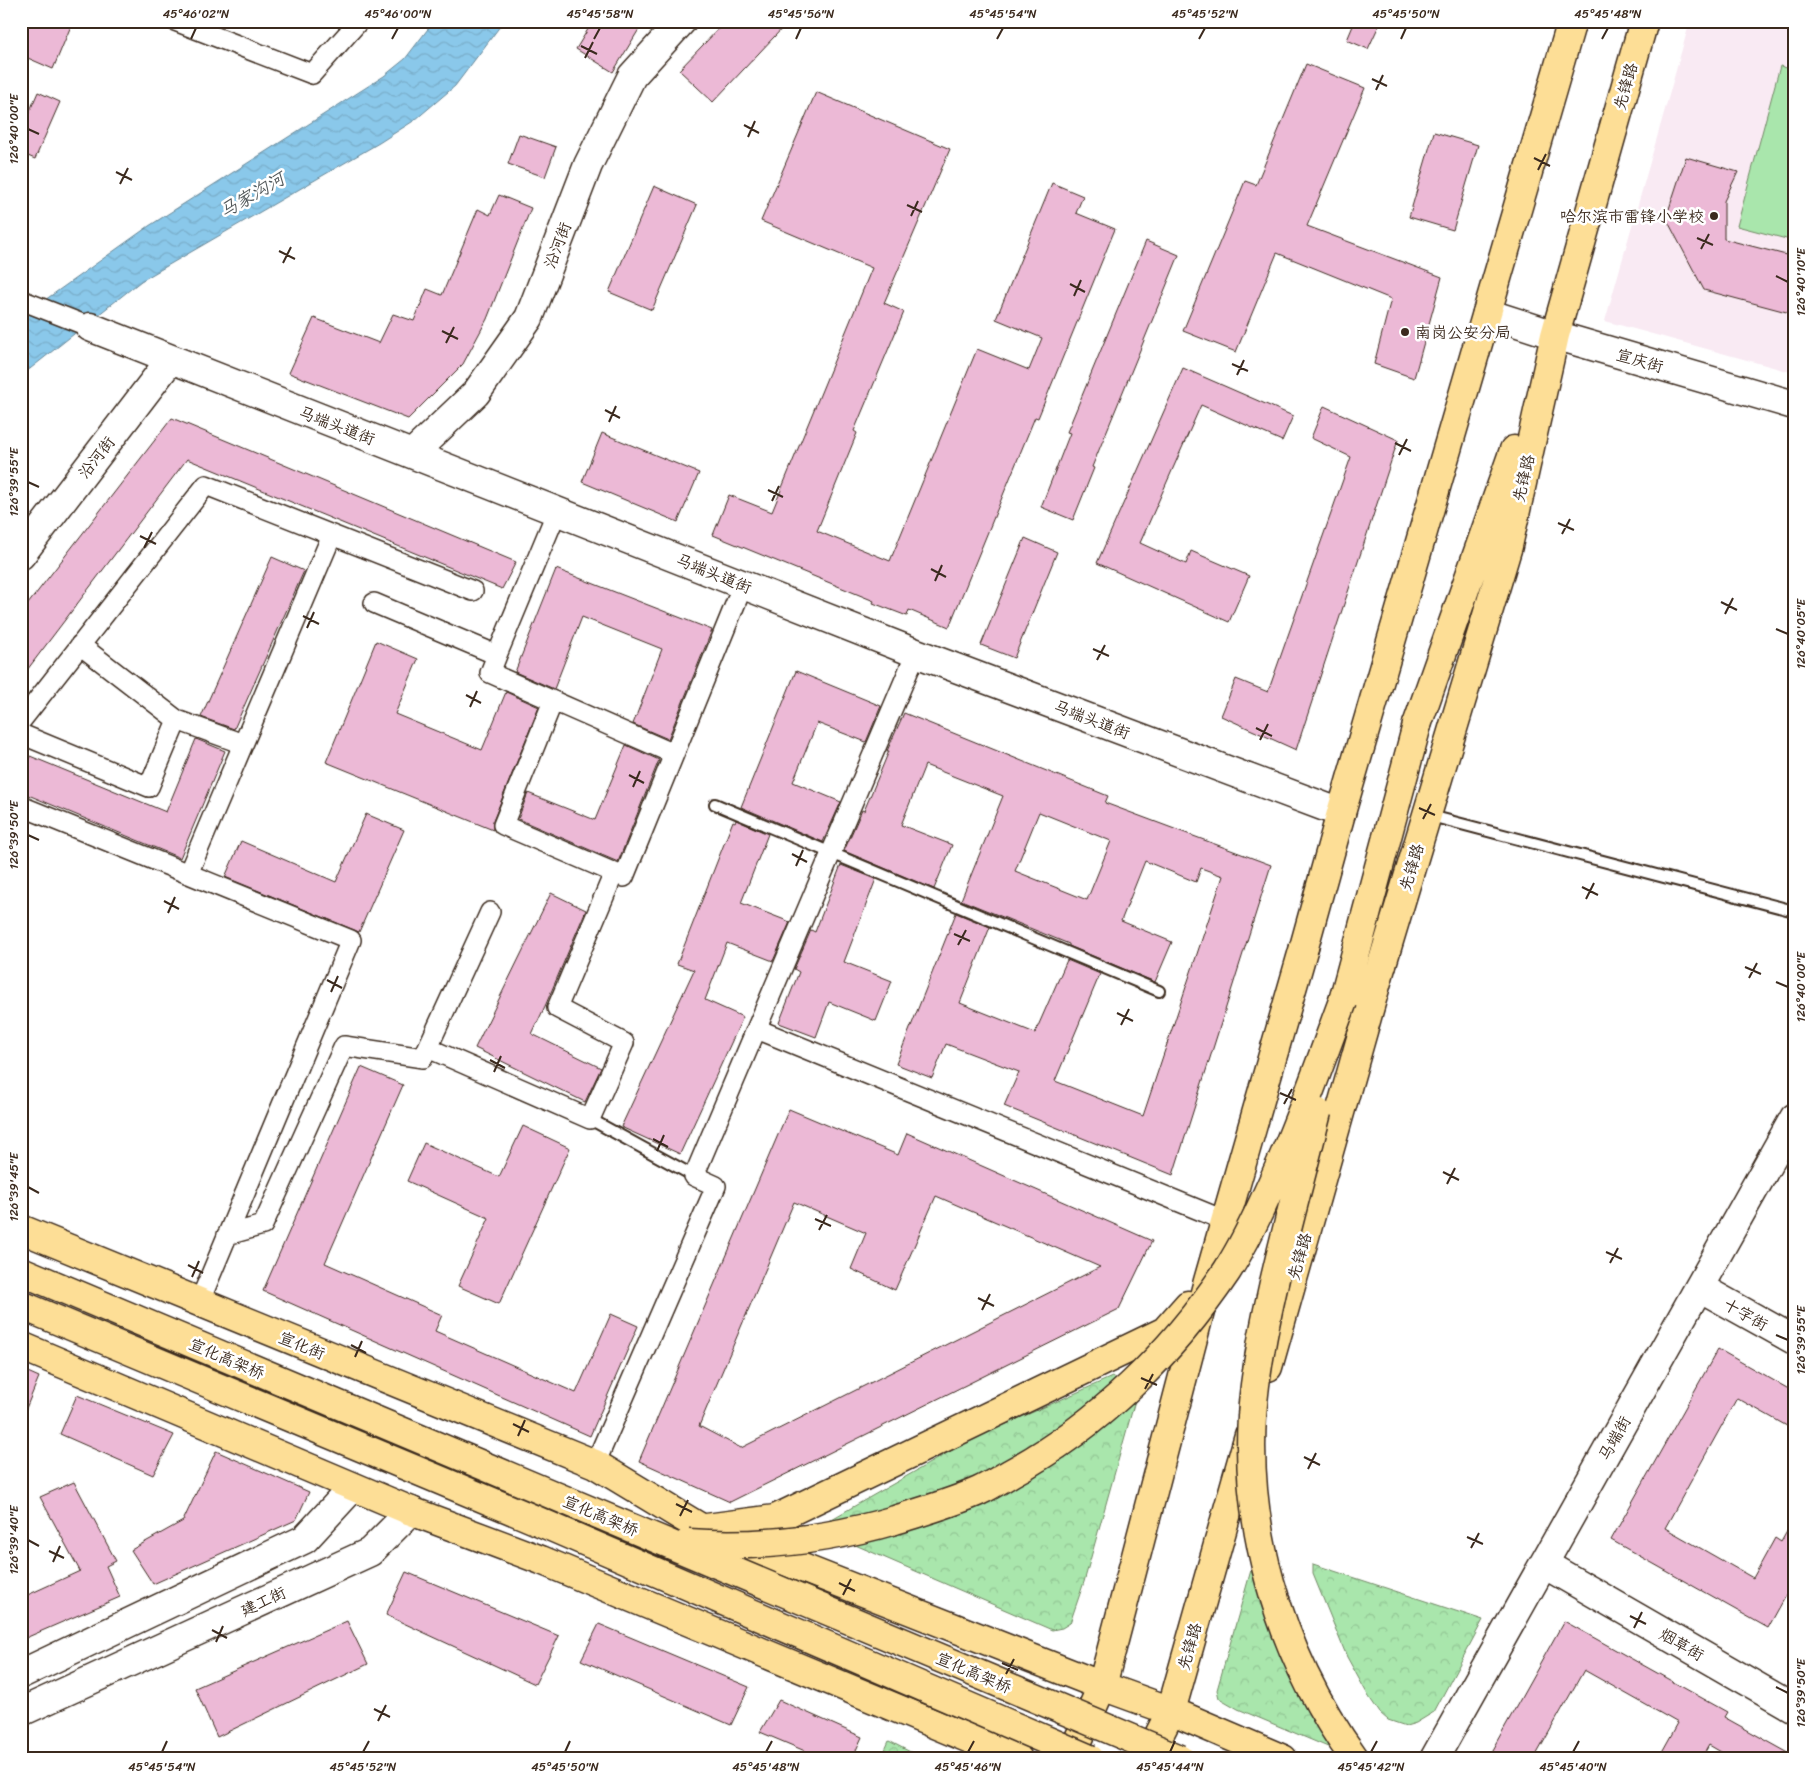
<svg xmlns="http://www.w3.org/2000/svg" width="1815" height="1780" font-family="Sriracha,'LXGW WenKai TC',sans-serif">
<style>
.built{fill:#f9eaf3}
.green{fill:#a9e6ac;stroke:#728865}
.forest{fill:url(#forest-crowns);stroke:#728865}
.water{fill:url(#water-waves);stroke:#6a8998}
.building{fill:#ecb9d6;stroke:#3b2a1e;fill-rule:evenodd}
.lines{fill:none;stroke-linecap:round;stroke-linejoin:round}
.lane-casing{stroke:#3b2a1e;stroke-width:14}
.street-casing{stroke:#3b2a1e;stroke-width:22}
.secondary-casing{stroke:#3b2a1e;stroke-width:31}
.primary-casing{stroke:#3b2a1e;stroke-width:31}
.highway-casing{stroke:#3b2a1e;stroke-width:31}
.lane{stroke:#fff;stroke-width:10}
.street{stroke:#fff;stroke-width:19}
.secondary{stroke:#fff;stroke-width:28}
.primary{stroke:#fdde96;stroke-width:28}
.highway{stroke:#fdde96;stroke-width:28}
.highway-bridge-casing{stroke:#3b2a1e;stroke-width:31;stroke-linecap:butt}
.highway-bridge{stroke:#fdde96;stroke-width:28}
.ticks{fill:none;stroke:#3b2a1e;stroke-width:2}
.poi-dot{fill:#3b2a1e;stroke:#fff;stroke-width:2}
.labels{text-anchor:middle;stroke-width:5;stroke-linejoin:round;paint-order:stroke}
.street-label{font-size:16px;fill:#3b2a1e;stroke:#fff}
.poi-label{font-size:16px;fill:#3b2a1e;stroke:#fff;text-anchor:end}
.water-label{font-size:18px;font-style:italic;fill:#53595b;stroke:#fff}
.neatline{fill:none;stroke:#3b2a1e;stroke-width:2}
.ticks-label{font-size:12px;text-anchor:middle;fill:#3b2a1e}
</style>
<defs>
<pattern id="forest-crowns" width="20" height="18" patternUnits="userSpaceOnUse" patternTransform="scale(1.25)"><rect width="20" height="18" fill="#a9e6ac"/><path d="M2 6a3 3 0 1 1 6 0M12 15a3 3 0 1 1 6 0" fill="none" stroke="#92c594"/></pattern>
<pattern id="water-waves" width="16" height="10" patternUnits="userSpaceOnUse" patternTransform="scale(1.25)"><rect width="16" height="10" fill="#8ac8ea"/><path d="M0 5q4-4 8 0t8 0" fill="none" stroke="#78acc8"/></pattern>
</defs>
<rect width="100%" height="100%" fill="#fff"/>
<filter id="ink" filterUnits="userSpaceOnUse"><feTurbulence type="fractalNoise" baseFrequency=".02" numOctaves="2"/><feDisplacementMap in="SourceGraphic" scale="10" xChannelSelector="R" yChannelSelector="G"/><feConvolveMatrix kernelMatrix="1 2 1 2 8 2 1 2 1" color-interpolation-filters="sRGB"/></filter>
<g filter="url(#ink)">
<path class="built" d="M1690 21H1794V373L1605 321Z"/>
<path class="green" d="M1780 66 1794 70V241L1737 226Z"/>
<path class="forest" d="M1112 1377 1136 1397 1084 1582 1070 1623 1062 1628 1052 1630 816 1528 970 1440Z
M1255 1556 1335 1750 1238 1709 1219 1698 1217 1690Z
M1313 1564 1483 1620 1434 1712 1416 1723 1406 1726 1388 1720 1380 1713 1369 1697 1347 1657 1313 1574Z
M889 1741 924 1759H881Z"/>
<path class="water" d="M434 21H504L455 86 415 120 379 143 141 281 21 376V317L149 226 384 76 405 59Z"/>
<path class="building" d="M21 21H73L53 69 21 55Z
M593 21H644L613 72 576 49Z
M726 21H789L713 102 679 70Z
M1355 21H1381L1368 49 1347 40Z
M1306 64 1365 88 1307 226 1442 277 1414 378 1374 364 1391 299 1277 253 1236 352 1183 331 1245 181 1256 185Z
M38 92 60 102 35 159 21 153V131Z
M816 92 950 149 884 303 904 312 854 431 857 433 817 531 890 561 977 349 1029 370 1042 338 996 319 1052 183 1083 196 1076 213 1115 229 1038 418 1035 417 949 627 909 610 907 616 873 603 874 601 713 535 729 495 772 512 872 268 761 221Z
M1434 132 1478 145 1453 230 1409 217Z
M519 134 556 147 545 177 508 164Z
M1686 157 1738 172 1724 201V239L1794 257V314L1704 290 1666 218Z
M654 186 697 205 652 310 609 292Z
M499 195 531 208 487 319 463 364 408 419 289 373 314 318 379 343 393 314 414 321 427 289 442 295 478 209 490 215Z
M1146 241 1179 255 1092 467 1094 468 1073 520 1041 507 1070 433 1067 432Z
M1183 368 1293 416 1282 441 1201 405 1140 543 1186 564 1191 551 1249 576 1229 622 1097 563Z
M1324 406 1398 440 1296 750 1221 716 1236 679 1268 692 1351 457 1311 438Z
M172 418 516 562 502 589 187 459 21 678V613Z
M602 433 699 473 678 522 582 482Z
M1025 538 1057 552 1014 658 981 645Z
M272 557 304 571 234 729 201 717Z
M556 569 712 630 668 739 633 724 662 649 582 617 554 689 515 672Z
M376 641 418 659 395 714 482 750 506 692 539 707 493 821V830L326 762Z
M796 671 881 706 866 742 817 723 793 782 841 802 823 842 741 807Z
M904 713 1108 796 1105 803 1271 865 1173 1175 1004 1106 1019 1072 946 1044 932 1078 896 1064 956 913 990 927 960 1003 1035 1033 1067 960 1100 974 1055 1081 1143 1116 1223 876 1201 868 1196 882 1145 861 1121 921 1172 942 1155 982 1069 946V944L961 900 1003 796 925 765 901 825 952 845 934 889 844 851 862 810 864 811 889 751H887ZM1039 812 1111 841 1087 900 1015 871Z
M196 739 225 751 180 858 21 792V777L30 756 166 812Z
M626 745 659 760 618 862 518 819 528 793 595 820Z
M366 814 404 830 359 932 225 877 241 841 336 882Z
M736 820 768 834 741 903 790 922 773 961 727 943 705 1000 743 1017 680 1154 621 1127 694 970 677 964 733 821 735 822Z
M841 865 876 879 844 962 892 981 876 1021 829 1002 816 1037 779 1023 799 972 794 969 811 930 815 932Z
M551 893 586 910 546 1004 532 1034 601 1068 585 1102 475 1048Z
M361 1067 403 1085 325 1263 442 1315 435 1331 576 1393 611 1314 638 1326 590 1436 263 1291Z
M789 1109 898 1155 907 1133 1152 1241 1119 1309 730 1502 639 1461ZM936 1196 1100 1267 741 1448 699 1426 794 1202 866 1233 851 1269 895 1290Z
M523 1126 570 1148 499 1304 458 1286 489 1218 407 1181 424 1143 499 1177Z
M1718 1349 1794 1392V1430L1737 1398 1665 1528 1753 1578 1775 1538 1781 1542 1794 1519V1581L1768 1628 1611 1540Z
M21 1369 39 1377 22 1418H21Z
M77 1395 174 1435 153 1475 60 1434Z
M216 1451 309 1492 296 1520 153 1584 131 1550 183 1521Z
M74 1482 116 1561 106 1566 120 1597 21 1640V1598L80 1571 40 1497Z
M406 1572 559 1636 535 1684 386 1615Z
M347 1621 368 1664 217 1737 195 1688Z
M1564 1621 1727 1712 1724 1717 1794 1756V1759H1733L1709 1745 1701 1759H1658L1678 1723 1584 1670 1534 1759H1487Z
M599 1624 749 1687 731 1725 581 1660Z
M779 1700 862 1737 852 1759H801L805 1751 760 1732Z"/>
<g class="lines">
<g class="lane-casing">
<path id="lane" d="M715 804 1159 991
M1427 815 1794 911
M590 1119 694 1176"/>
</g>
<g class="street-casing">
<path id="street" d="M175 21 312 74 359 21
M21 300 90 327
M374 603 497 655 490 673 674 754
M80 645 177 720 243 744
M497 655 557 511
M553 701 503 825 624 877 743 585
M21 721 206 485 473 591
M21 734 149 787 177 720
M21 806 351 940 199 1303
M188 874 332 535
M757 1029 1226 1221
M428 1048 590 1119 624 1043 557 1008 614 873
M227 1235 263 1225 344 1046 423 1058 490 912
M595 1464 716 1186 694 1176 916 653"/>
</g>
<g class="secondary-casing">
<path id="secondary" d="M1487 313 1555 335 1794 405
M90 327 916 653 1341 813
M412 454 476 393 529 318 588 165 632 76 682 21
M21 555 171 359
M1699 1287 1794 1340
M1544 1564 1794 1708
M21 1674 305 1539 353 1487
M21 1712 370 1552 411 1511
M1434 1759 1794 1118"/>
</g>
<g class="primary-casing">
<path id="primary" d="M1417 725 1514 450
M1304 947 1341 813 1572 21
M1382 964 1508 546 1555 335 1644 21"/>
</g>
<g class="highway-casing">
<path id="highway" d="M1343 1001 1417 725
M21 1229 595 1464 701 1528 1102 1686 1171 1711 1283 1759
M21 1346 411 1511 541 1560 1018 1759
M1268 1367 1382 964
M706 1528 775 1519 1165 1331 1188 1305
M1070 1759 1102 1686 1208 1281 1304 947
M1147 1759 1171 1711 1249 1435"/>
</g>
<use href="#lane" class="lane"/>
<use href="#street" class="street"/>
<use href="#secondary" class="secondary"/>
<use href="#primary" class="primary"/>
<use href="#highway" class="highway"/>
<g class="highway-bridge-casing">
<path id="highway-bridge" d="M1317 1112C1295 1202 1267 1294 1255 1385 1238 1517 1278 1652 1355 1759
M21 1271 1180 1759
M21 1305 533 1519 1090 1759
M688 1543C758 1548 827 1540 895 1520 923 1511 952 1503 979 1491 990 1486 1001 1479 1011 1473 1099 1425 1172 1353 1227 1271 1243 1246 1256 1219 1268 1192 1297 1130 1319 1065 1343 1001"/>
</g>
<use href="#highway-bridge" class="highway-bridge"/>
</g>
</g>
<path class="ticks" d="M191 39 196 28M392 39 398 28M594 39 600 28M796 39 801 28M997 39 1003 28M1199 39 1205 28M1401 39 1406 28M1602 39 1608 28M581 46 597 54M585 58 593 42M1372 79 1387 86M1376 90 1383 75M744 125 759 133M28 129 39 134M748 137 755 121M1534 158 1550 166M1538 170 1546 154M116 172 132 180M120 184 128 168M907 205 922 212M911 216 918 201M1697 238 1713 245M1701 249 1709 234M279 251 295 259M283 263 291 247M1776 276 1788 282M1070 284 1085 292M1074 296 1081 280M442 331 458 339M446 343 454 327M1232 364 1248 371M1237 375 1244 360M605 410 620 418M609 422 616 406M1395 443 1411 451M1399 455 1407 439M28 482 39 487M768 490 783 497M772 501 779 486M1558 523 1574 530M1562 534 1570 519M140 536 156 544M144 548 152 532M931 569 946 577M935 581 942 565M1721 602 1737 610M1725 614 1733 598M303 616 319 624M307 628 314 612M1776 629 1788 634M1093 649 1109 656M1097 660 1105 645M466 695 481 703M470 707 477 691M1256 728 1272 736M1260 740 1268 724M629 775 644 783M633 787 640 771M1419 808 1435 815M1423 819 1431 804M28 835 39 840M792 854 807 862M796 866 803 850M1582 887 1598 895M1586 899 1594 883M164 901 179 909M168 913 175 897M954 934 970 941M958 945 966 930M1745 967 1761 974M1749 978 1757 963M327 980 342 988M1776 982 1788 987M331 992 338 976M1117 1013 1133 1021M1121 1025 1129 1009M490 1060 505 1068M494 1072 501 1056M1280 1093 1296 1100M1284 1104 1292 1089M653 1139 668 1147M657 1151 664 1135M1443 1172 1459 1180M1447 1184 1455 1168M28 1187 39 1193M815 1219 831 1226M819 1230 827 1215M1606 1252 1622 1259M1610 1263 1618 1248M188 1265 203 1273M192 1277 199 1261M978 1298 994 1306M982 1310 990 1294M1776 1335 1788 1340M351 1345 366 1353M355 1357 362 1341M1141 1378 1157 1385M1145 1389 1153 1374M513 1424 529 1432M518 1436 525 1420M1304 1457 1320 1465M1308 1469 1316 1453M676 1504 692 1512M680 1516 688 1500M1467 1537 1483 1544M28 1540 39 1546M1471 1548 1479 1533M49 1551 64 1558M53 1562 60 1546M839 1583 855 1591M843 1595 851 1579M1630 1616 1646 1624M1634 1628 1642 1612M212 1630 227 1638M216 1642 223 1626M1002 1663 1018 1670M1006 1674 1014 1659M1776 1687 1788 1693M374 1709 390 1717M378 1721 386 1705M162 1752 167 1741M363 1752 369 1741M565 1752 570 1741M766 1752 772 1741M968 1752 974 1741M1170 1752 1175 1741M1371 1752 1377 1741M1573 1752 1579 1741"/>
<g class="poi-dot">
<circle cx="1714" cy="216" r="5"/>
<circle cx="1405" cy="332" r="5"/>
</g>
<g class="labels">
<g class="street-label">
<text transform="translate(1625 86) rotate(-74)" y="6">先锋路</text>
<text transform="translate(557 245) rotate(-69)" y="6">沿河街</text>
<text transform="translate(1640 360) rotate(16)" y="6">宣庆街</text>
<text transform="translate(337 425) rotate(21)" y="6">马端头道街</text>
<text transform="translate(96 457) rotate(-52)" y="6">沿河街</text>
<text transform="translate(1523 478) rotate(-77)" y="6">先锋路</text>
<text transform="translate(714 573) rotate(22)" y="6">马端头道街</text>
<text transform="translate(1092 719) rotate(21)" y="6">马端头道街</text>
<text transform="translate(1411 867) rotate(-73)" y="6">先锋路</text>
<text transform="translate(1299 1256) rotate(-74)" y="6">先锋路</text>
<text transform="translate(1746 1314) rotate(29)" y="6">十字街</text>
<text transform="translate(302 1345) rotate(22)" y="6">宣化街</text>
<text transform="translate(227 1358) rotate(23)" y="6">宣化高架桥</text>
<text transform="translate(1614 1438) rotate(-61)" y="6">马端街</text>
<text transform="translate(601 1515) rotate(23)" y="6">宣化高架桥</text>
<text transform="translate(263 1601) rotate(-25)" y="6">建工街</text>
<text transform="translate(1682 1644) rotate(30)" y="6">烟草街</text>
<text transform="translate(1189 1646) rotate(-74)" y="6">先锋路</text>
<text transform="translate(974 1672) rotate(23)" y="6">宣化高架桥</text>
</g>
<g class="poi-label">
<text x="1704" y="222">哈尔滨市雷锋小学校</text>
<text x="1415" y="338" text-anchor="start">南岗公安分局</text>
</g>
<g class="water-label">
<text transform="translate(252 195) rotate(-30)" y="6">马家沟河</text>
</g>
</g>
<rect width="1815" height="1780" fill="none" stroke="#fff" stroke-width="55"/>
<rect x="28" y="28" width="1760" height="1724" class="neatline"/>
<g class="ticks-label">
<text x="196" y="18">45°46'02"N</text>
<text x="398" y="18">45°46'00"N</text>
<text x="600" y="18">45°45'58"N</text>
<text x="801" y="18">45°45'56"N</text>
<text x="1003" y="18">45°45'54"N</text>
<text x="1205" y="18">45°45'52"N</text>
<text x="1406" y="18">45°45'50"N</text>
<text x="1608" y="18">45°45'48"N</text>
<text transform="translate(14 129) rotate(-90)" y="4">126°40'00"E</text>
<text transform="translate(1801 282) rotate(-90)" y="4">126°40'10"E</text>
<text transform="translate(14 482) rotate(-90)" y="4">126°39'55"E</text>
<text transform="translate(1801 634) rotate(-90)" y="4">126°40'05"E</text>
<text transform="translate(14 835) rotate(-90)" y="4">126°39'50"E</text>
<text transform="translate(1801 987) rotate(-90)" y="4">126°40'00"E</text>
<text transform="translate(14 1187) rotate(-90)" y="4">126°39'45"E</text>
<text transform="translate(1801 1340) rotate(-90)" y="4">126°39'55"E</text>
<text transform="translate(14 1540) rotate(-90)" y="4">126°39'40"E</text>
<text transform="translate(1801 1693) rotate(-90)" y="4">126°39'50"E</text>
<text x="162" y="1771">45°45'54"N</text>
<text x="363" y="1771">45°45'52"N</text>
<text x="565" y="1771">45°45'50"N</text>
<text x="766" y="1771">45°45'48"N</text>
<text x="968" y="1771">45°45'46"N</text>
<text x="1170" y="1771">45°45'44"N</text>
<text x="1371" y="1771">45°45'42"N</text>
<text x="1573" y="1771">45°45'40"N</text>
</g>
</svg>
